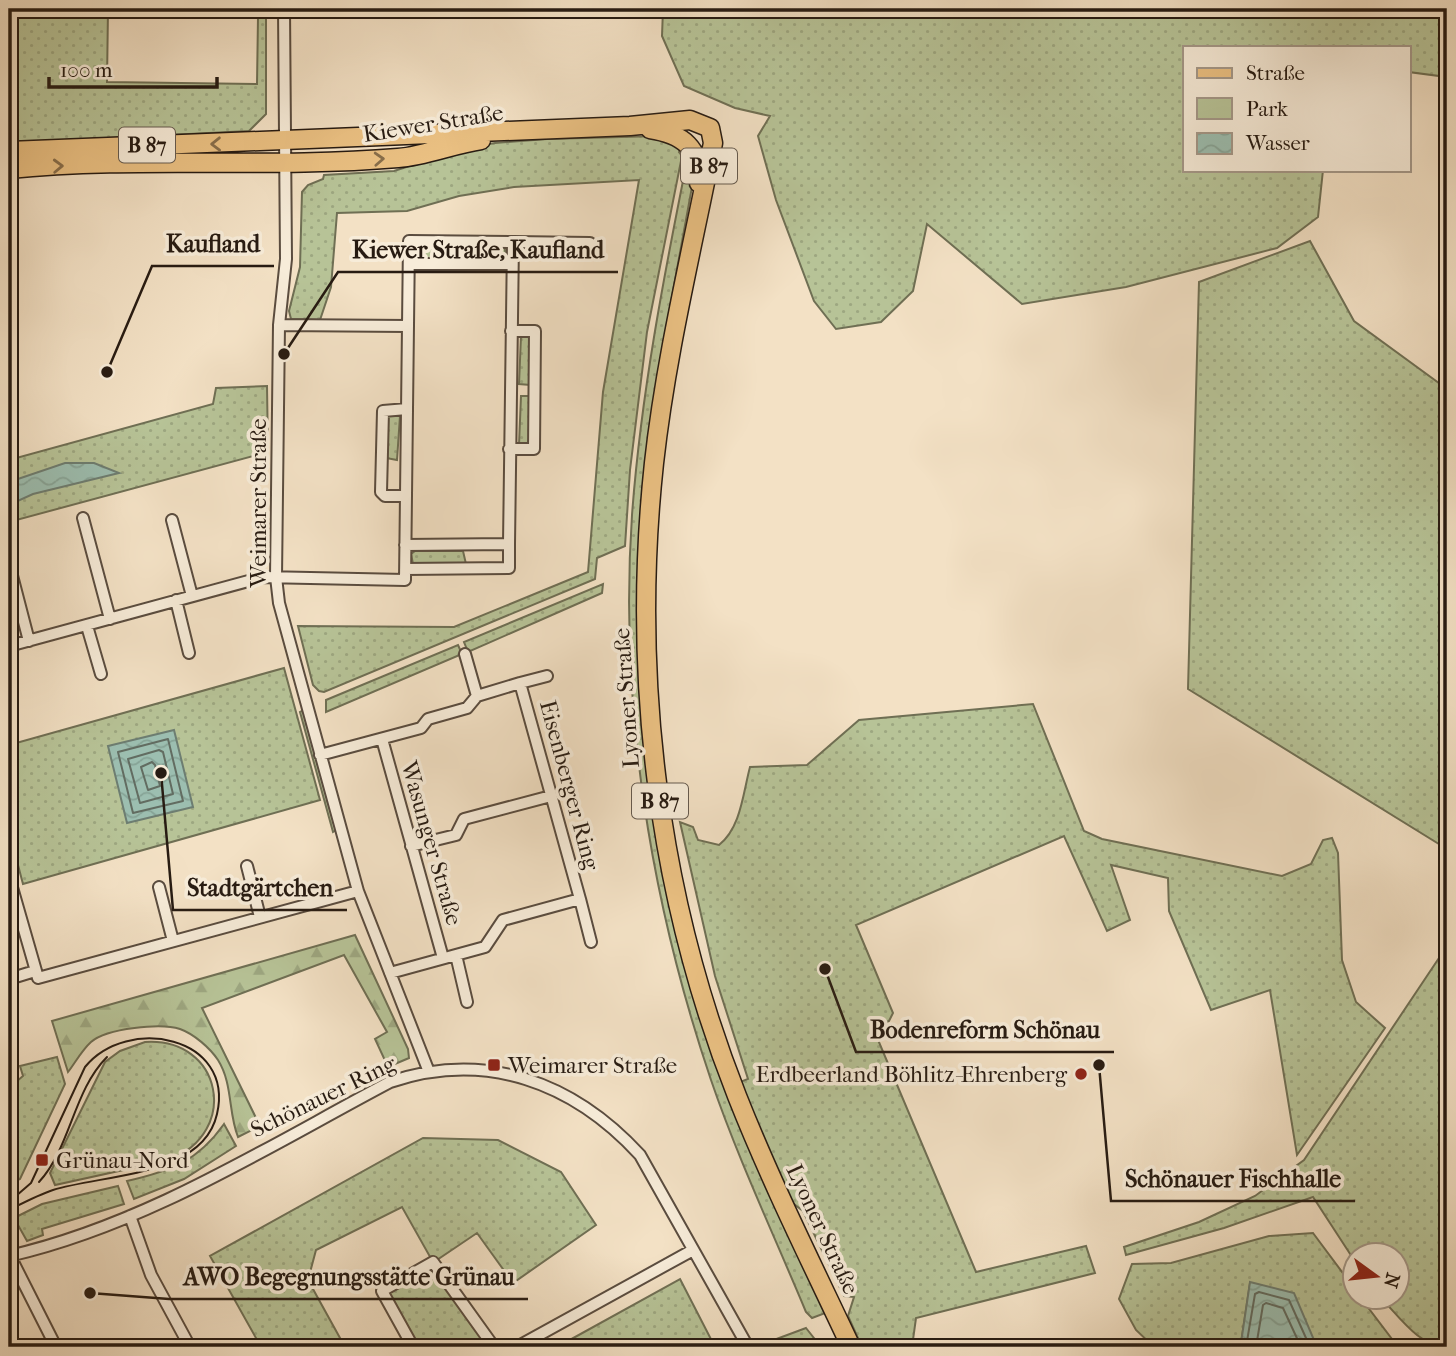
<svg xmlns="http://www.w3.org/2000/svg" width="1456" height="1356" font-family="'IM FELL French Canon',serif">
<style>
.green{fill:url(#green-dots);stroke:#6f6f54;stroke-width:2}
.forest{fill:url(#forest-firs);stroke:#6f6f54;stroke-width:2}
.water{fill:url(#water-waves);stroke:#6d7d71;stroke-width:2}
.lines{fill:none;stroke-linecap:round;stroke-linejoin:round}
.shore{stroke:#626c61;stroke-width:2}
.street-casing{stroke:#5a4c3f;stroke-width:14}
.primary-casing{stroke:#271b12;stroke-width:21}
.street{stroke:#f7ecd9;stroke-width:10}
.primary{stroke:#eac082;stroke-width:18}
.tram{stroke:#271b12;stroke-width:2}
.oneway{stroke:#886e4a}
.poi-dot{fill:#8f2418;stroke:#f7ecd9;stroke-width:2.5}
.labels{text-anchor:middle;stroke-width:7;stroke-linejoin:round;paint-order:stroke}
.shield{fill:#f7ecd9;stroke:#655a4e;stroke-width:2}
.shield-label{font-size:21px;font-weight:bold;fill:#271b12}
.street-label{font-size:23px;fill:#271b12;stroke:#f7ecd9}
.poi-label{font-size:23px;fill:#271b12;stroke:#f7ecd9;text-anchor:start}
.leader{fill:none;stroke:#271b12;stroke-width:2.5}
.callout-dot{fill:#271b12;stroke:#f7ecd9;stroke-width:2.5}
.callout-label{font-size:24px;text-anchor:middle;font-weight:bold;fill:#271b12;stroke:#f7ecd9;stroke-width:7;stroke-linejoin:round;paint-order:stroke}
</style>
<defs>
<pattern id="green-dots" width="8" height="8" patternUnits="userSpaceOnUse" patternTransform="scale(1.75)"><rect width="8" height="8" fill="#b7c397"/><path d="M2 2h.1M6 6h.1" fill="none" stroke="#9da781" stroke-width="1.8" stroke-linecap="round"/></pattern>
<pattern id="forest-firs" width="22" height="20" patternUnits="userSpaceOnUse" patternTransform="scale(1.75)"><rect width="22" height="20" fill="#b7c397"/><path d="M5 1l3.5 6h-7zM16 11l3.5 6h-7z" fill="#9da781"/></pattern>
<pattern id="water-waves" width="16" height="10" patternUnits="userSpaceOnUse" patternTransform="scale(1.75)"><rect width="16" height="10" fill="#9cbeb0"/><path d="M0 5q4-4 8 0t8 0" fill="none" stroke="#86a396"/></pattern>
</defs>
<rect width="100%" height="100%" fill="#f3e1c5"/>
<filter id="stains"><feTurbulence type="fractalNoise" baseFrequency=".00286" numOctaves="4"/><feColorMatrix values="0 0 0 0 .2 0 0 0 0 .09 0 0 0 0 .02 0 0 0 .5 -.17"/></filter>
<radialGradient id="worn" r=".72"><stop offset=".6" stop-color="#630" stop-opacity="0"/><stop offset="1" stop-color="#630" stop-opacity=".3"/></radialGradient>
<path class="green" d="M9 9H108L107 82 257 84 258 17H251V9H266V114L249 131 9 143Z
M663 9H1447V77L1409 72V47H1185V170H1323L1318 217 1277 248 1126 287 1022 304 927 224 913 291 881 322 836 329 814 301 776 200 758 136 770 116 735 108 684 86 662 36Z
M658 136 682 145 679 152 682 156 647 332 630 470 625 546 597 558 595 579 324 692 319 691 313 685 298 626 454 627 588 572 603 392 639 180 514 187 459 196 407 211 337 213 331 287 320 320 291 319 289 311 300 267 302 192 308 185 323 179 324 175 394 171 466 148 495 143 547 139Z
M688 156 694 176 658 373 643 507 672 900 828 1312 812 1318 806 1312C774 1235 738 1159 711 1080 650 900 619 705 632 515 641 394 664 275 688 156Z
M1310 241 1354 321 1447 389V849L1188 689 1199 282Z
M417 245H504L506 255 503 259 418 258 415 255Z
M521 336H531L530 385 519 384Z
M267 386 268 452 9 522V460L213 404 216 388Z
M521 396H530L531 445H519Z
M387 414 400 416 397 460 386 458Z
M415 551H463L466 564H413L411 554Z
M603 584 602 593 468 652 464 642Z
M458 645 462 654 326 712V700Z
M284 668 320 800 23 884 9 831V745Z
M1033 704 1084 831 1102 839 1282 876 1311 864 1323 840 1332 838 1338 853 1342 960 1356 1002 1385 1028 1297 1155 1270 990 1211 1010 1169 911 1168 878 1111 865 1130 920 1107 931 1064 836 856 925 893 1013 889 1021 873 1028 976 1272 1086 1246 1095 1273 916 1318 912 1347H862L848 1316 854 1297 844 1296 803 1211 790 1201 740 1082 748 1079 715 976 680 822 693 827 698 840 719 845C741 828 743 793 750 767L807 765 859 720Z
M304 710 336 830 333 832 300 712Z
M1447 946V1347C1419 1347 1399 1316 1380 1297L1396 1296V1254H1354V1260L1313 1197 1224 1228 1126 1255 1124 1247 1199 1222 1255 1196 1304 1160Z
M145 1042C222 1037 241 1132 169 1160L55 1185 50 1173 105 1062 120 1051Z
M57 1057 65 1084 20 1179 9 1184V1088L23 1076 20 1066Z
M224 1124 236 1146 184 1179 134 1199 127 1181C171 1171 198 1161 224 1124Z
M423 1138 498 1140 561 1172 596 1225 513 1283 477 1233 434 1262 494 1347H413L382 1291 433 1262 402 1207 316 1250 308 1280 345 1347H261L210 1256Z
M118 1186 124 1204 42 1229 43 1235 27 1241 14 1218 42 1204Z
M1313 1233 1354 1288V1296L1360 1297 1398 1347H1317V1344L1250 1283 1241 1343 1214 1341V1347H1154L1136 1330 1119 1299 1132 1264 1171 1263 1269 1236Z
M680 1279 715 1347H557Z
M806 1328 821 1347H755Z"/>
<path class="forest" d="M355 935 408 1049 409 1058 388 1067 375 1039 387 1032 344 955 202 1008 260 1126 238 1137C228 1112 233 1084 218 1060 210 1048 194 1034 180 1029 161 1023 107 1028 91 1042 82 1050 75 1063 68 1072L52 1021Z"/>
<path class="water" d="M65 463H94L119 473 33 494 9 505V482Z
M174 730 193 807 127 823 108 746Z
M1250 1282 1294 1293 1317 1347H1214L1213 1341 1241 1343Z"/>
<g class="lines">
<path class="shore" d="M168 739 183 801 133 813 118 752Z
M159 750 163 752 173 794 140 803 128 759Z
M152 762 155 765 160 786 148 790 141 767Z
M1246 1347 1255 1294 1259 1292 1289 1300 1310 1347
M1256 1347 1263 1305 1266 1303 1283 1308 1301 1347"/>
<g class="street-casing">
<path id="street" d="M284 9 286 259 279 325 276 577 279 603 358 891 429 1072
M513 242 590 243
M409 264H512
M279 325 408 326
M509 449H534L535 331H511
M406 496H385L381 492 383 411 407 409
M83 518 110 619
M172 520 192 596
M9 564 29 641
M405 569 509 568V544
M176 600 189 653
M87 626 101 674
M9 646 263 577 405 580C406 467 408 354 409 241L513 242 509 544 405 545
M465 654 477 696
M520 683 547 676
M382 739 443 958
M320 755 421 728 428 719 467 708 477 696 520 683 580 899 503 920 485 947 390 973
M411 846 456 835 464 819 551 796
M247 866 260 917
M9 877 38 978 358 891
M159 887 173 941
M580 899 591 942
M456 955 467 1002
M9 979 35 971
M9 1045 11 1050
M130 1216 151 1275 190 1347
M9 1256C145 1225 267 1147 390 1082 486 1050 573 1082 640 1155L748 1347
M10 1256 56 1347
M413 1347 382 1291 433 1262 494 1347
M517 1347 693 1250"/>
</g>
<g class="primary-casing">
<path id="primary" d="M650 129C683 134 701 148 699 183
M9 151 630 126 690 120 710 128 713 143C692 250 666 355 654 463 631 677 658 896 737 1096 771 1182 812 1264 851 1347
M9 169C138 156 268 169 398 158 426 156 453 144 481 140"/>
</g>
<use href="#street" class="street"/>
<use href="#primary" class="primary"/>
<path class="tram" d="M39 1182C71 1147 73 1091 107 1057
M9 1202 31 1183 85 1067C127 1015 235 1036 217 1114 203 1177 104 1174 53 1190 38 1195 23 1203 9 1210"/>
</g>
<defs><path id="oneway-chevron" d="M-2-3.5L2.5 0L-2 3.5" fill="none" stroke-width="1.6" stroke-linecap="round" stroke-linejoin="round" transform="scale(1.75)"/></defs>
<g class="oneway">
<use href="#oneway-chevron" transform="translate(216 144) rotate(179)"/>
<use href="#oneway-chevron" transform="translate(379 159) rotate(-3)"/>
<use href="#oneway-chevron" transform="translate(58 166) rotate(-2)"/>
</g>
<g class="poi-dot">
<rect x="487" y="1058" width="14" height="14" rx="3.5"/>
<circle cx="1081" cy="1074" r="7"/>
<rect x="35" y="1153" width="14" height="14" rx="3.5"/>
</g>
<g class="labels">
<g class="shield">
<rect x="119" y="127.5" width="56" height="35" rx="5"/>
<rect x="681" y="148.5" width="56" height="35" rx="5"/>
<rect x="632" y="783.5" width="56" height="35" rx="5"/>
</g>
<g class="shield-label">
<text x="147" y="152">B 87</text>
<text x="709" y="173">B 87</text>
<text x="660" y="808">B 87</text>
</g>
<g class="street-label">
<text transform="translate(433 123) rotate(-9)" y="8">Kiewer Straße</text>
<text transform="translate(258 503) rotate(-90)" y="8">Weimarer Straße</text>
<text transform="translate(626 698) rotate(-94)" y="8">Lyoner Straße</text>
<text transform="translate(570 785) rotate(75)" y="8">Eisenberger Ring</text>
<text transform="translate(432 843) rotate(74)" y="8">Wasunger Straße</text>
<text transform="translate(323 1096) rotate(-26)" y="8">Schönauer Ring</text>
<text transform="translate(823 1229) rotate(65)" y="8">Lyoner Straße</text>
</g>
<g class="poi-label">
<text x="508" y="1073">Weimarer Straße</text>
<text x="1067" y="1082" text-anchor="end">Erdbeerland Böhlitz-Ehrenberg</text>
<text x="56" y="1168">Grünau-Nord</text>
</g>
</g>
<path class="leader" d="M107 372L152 266H274M284 354L338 272H618M161 773L173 910H347M825 969L856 1052H1114M1099 1065L1111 1201H1355M90 1293L169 1299H528"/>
<g class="callout-dot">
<circle cx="107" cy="372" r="7"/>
<circle cx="284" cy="354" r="7"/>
<circle cx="161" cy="773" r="7"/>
<circle cx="825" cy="969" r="7"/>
<circle cx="1099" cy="1065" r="7"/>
<circle cx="90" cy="1293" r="7"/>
</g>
<g class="callout-label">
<text x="213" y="252">Kaufland</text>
<text x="478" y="258">Kiewer Straße, Kaufland</text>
<text x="260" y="896">Stadtgärtchen</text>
<text x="985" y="1038">Bodenreform Schönau</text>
<text x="1233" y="1187">Schönauer Fischhalle</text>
<text x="349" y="1285">AWO Begegnungsstätte Grünau</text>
</g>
<rect width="1456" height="1356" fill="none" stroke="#f3e1c5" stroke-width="35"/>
<rect x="10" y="10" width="1435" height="1335" fill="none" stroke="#271b12" stroke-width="3.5"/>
<rect x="18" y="18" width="1421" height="1321" fill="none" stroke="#271b12" stroke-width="2"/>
<rect x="1183" y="46" width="228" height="126" fill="#f7ecd9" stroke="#a49889" stroke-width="2"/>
<rect x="1197" y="68" width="35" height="10" fill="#eac082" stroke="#a49889" stroke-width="2"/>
<text x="1246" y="80" font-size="21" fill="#271b12">Straße</text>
<rect x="1197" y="98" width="35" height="21" fill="#b7c397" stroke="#a49889" stroke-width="2"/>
<text x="1246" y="116" font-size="21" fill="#271b12">Park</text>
<rect x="1197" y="133" width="35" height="21" fill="url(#water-waves)" stroke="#a49889" stroke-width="2"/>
<text x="1246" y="150" font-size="21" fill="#271b12">Wasser</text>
<g transform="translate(1376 1276) rotate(105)"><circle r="33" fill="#f7ecd9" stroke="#a49889" stroke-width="2"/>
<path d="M0-5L12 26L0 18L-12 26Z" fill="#8f2418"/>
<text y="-10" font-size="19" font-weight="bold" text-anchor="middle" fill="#271b12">N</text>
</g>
<path d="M49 77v10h168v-10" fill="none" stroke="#271b12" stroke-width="3.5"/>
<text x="60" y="77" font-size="21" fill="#271b12" stroke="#f7ecd9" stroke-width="5" paint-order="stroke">100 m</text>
<rect width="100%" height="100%" filter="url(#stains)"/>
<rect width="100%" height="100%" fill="url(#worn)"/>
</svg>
